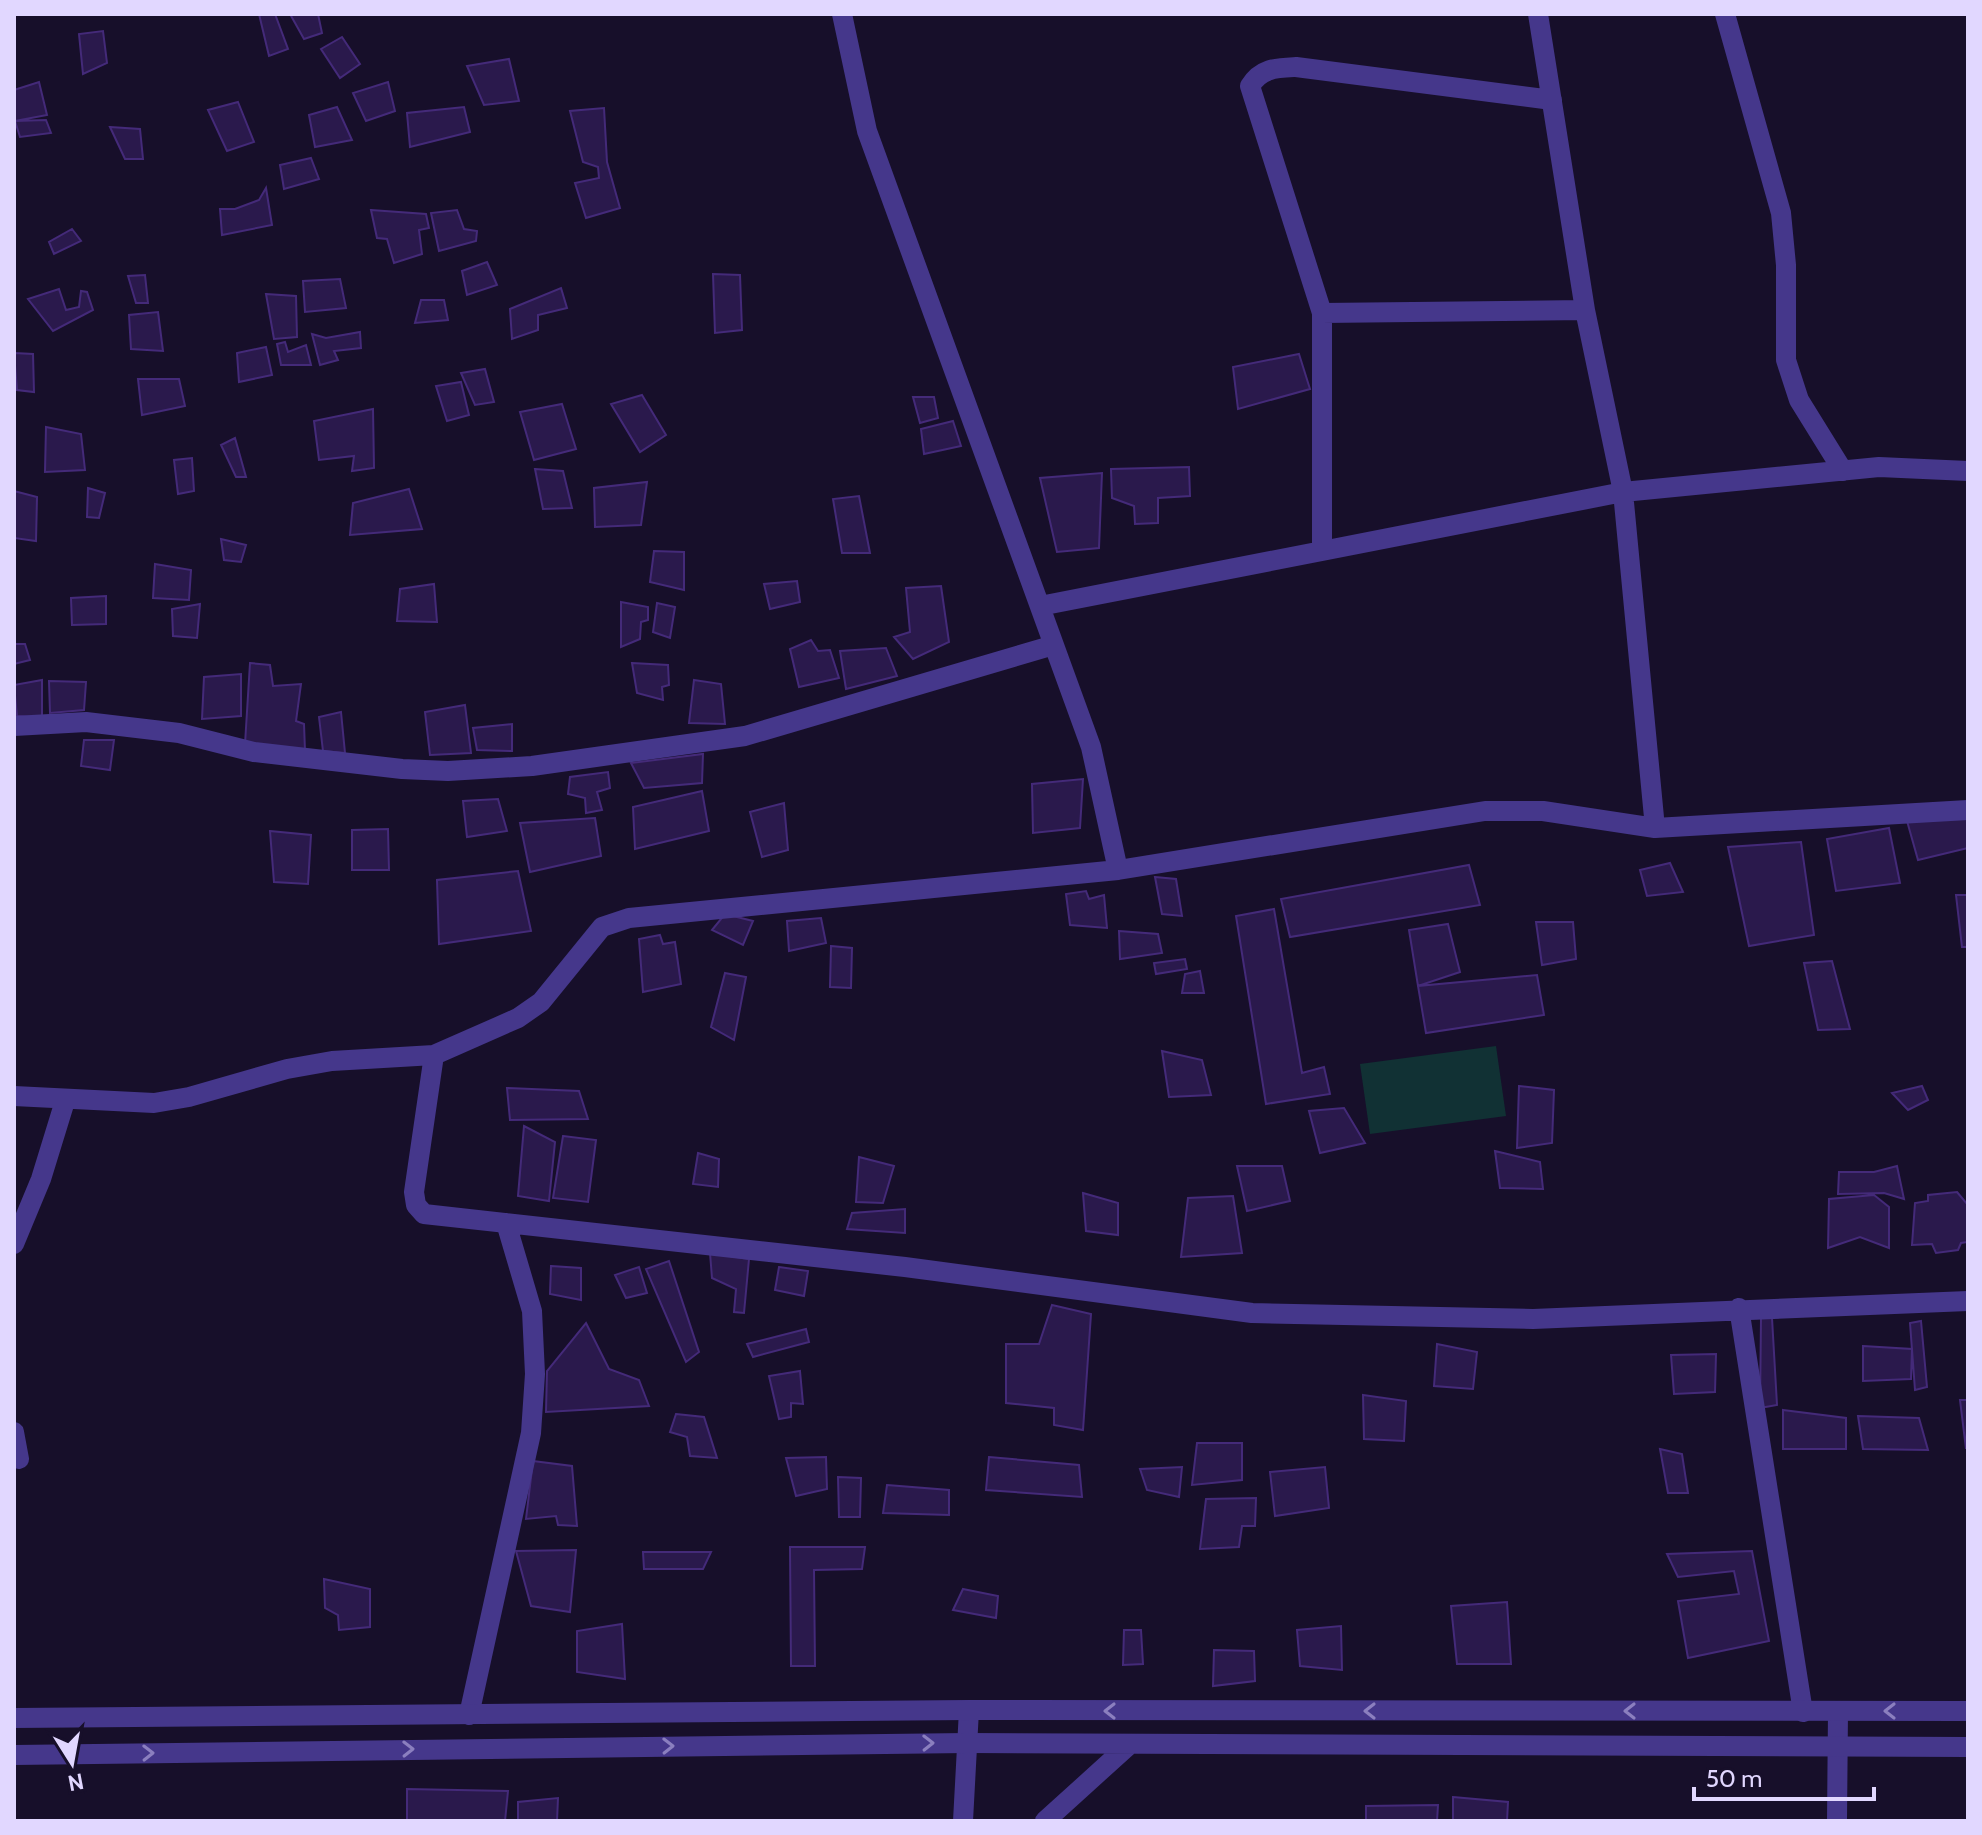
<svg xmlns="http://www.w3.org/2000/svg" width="1982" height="1835" font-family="Cabin,sans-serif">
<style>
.green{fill:#113134}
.building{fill:#2a194c;stroke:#442a79;stroke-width:2}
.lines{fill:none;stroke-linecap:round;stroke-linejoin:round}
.minor{stroke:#45378b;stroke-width:20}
.tertiary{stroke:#45378b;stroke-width:20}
.oneway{stroke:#8b7fbf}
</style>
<rect width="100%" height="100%" fill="#170f2a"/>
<path class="green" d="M1496 1046 1506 1116 1370 1134 1360 1064Z"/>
<path class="building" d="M259 14H275L288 49 269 56Z
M290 14H318L322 33 304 39Z
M103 31 107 63 83 74 79 34Z
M342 37 360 64 340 78 321 49Z
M509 59 519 101 484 105 467 66Z
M39 82 47 115 15 121 14 90Z
M388 82 395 111 366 121 353 93Z
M238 102 254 142 227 151 208 110Z
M337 107 352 140 315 147 309 115Z
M464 107 470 132 410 147 407 113Z
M604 108 607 162 620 208 586 218 575 183 599 178 598 167 583 162 570 111Z
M46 120 51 133 20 137 15 121Z
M110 127 140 129 143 159H125Z
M311 158 319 179 284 189 280 165Z
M266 188 272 225 222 235 220 209H235L259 200Z
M371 210 426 214 429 228 419 230 422 254 394 263 387 239 377 238Z
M457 210 464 229 477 231 476 241 439 251 431 213Z
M72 229 81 241 54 254 49 242Z
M487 262 497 285 467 295 462 271Z
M713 274 740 275 742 330 715 333Z
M145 275 148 303H136L128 276Z
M340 279 346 308 305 312 303 281Z
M561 288 567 308 538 315V330L512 339 510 309Z
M59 289 66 310 79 307 81 291 87 292 93 310 53 331 28 299Z
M266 294 296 296 297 337 274 339Z
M421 300H444L448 320 415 323Z
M158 312 163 351 131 349 129 315Z
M360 332 361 348 334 351 338 360 320 365 312 334 326 338Z
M285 342 288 352 306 345 311 365H281L277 344Z
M266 347 272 375 239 382 237 353Z
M14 353 33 354 34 392 17 390Z
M1299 354 1310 389 1238 409 1233 367Z
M485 369 494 402 475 405 461 373Z
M138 379H179L185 406 142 415Z
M461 382 469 415 447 421 436 386Z
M642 395 666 435 640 452 611 404Z
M913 397H934L938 418 920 423Z
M562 404 576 449 534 460 520 412Z
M373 409 374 468 352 471 354 456 319 460 314 421Z
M953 421 961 446 924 454 921 429Z
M46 427 81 434 85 470 45 472Z
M235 438 246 477H236L221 445Z
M192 458 194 491 178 494 174 460Z
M1189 467 1190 496 1158 498V523L1135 524 1134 506 1112 498 1111 469Z
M535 469 563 471 572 508 543 509Z
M1102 473 1099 548 1057 552 1040 478Z
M647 482 641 525 595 527 594 488Z
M88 488 105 493 99 518 87 517Z
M409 489 422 529 350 535 353 503Z
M14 491 37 497 36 541 14 538Z
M859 496 870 553H842L833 499Z
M221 539 246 545 241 562 224 560Z
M654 551 684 552V590L650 582Z
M155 564 191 570 189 600 153 598Z
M797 581 800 602 770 609 764 584Z
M434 584 437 622 397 621 400 589Z
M941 586 949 642 913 659 894 637 910 632 906 588Z
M106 596V624L72 625 71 598Z
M621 602 648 607V620L641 622 640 639 621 647Z
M657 603 675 607 670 638 653 632Z
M200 604 197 638 173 636 172 609Z
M811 640 818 651 830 650 839 678 799 687 790 649Z
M14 644H25L30 660 14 664Z
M886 648 897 676 846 689 840 651Z
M250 663 270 665 273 686 301 684 296 721 304 724 305 751 245 744Z
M632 663 668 665 669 685 662 687 663 700 637 693Z
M241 674V716L202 719 204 677Z
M42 680V718L17 716 14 685Z
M694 680 721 684 725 724 689 723Z
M49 681 86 682 84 710 50 713Z
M465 705 471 753 430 755 425 712Z
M341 712 345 753 323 751 319 717Z
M512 724V751L477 750 473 728Z
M84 740H114L110 770 81 766Z
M703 754 702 783 644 788 631 763Z
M608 772 610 788 597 792 602 810 586 813 585 798 568 794 570 777Z
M1083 779 1080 828 1033 833 1032 784Z
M702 791 709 831 635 849 633 807Z
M498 799 507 831 467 837 463 801Z
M784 803 788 850 762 857 750 812Z
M595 818 601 856 530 872 520 823Z
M1968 818V848L1918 860 1907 821Z
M1889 828 1900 883 1836 891 1827 839Z
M388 829 389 870H352V830Z
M270 831 311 835 308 884 274 882Z
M1801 842 1814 935 1749 946 1728 847Z
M1670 863 1683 892 1647 896 1640 870Z
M1469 865 1480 905 1290 937 1281 899Z
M518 871 531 931 439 944 437 880Z
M1155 877 1176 879 1182 916 1162 914Z
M1086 891 1089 899 1104 895 1107 928 1070 925 1066 894Z
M1956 895H1968V947H1962Z
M1274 909 1302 1073 1324 1067 1330 1094 1266 1104 1236 916Z
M725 914 753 921 743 945 712 930Z
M821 918 826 943 789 951 787 921Z
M1536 922H1573L1576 959 1542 965Z
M1448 924 1460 972 1418 986 1409 930Z
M1119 931 1158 934 1162 953 1120 959Z
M660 935 663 944 675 942 681 984 643 992 639 939Z
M831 946 852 948 851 988 830 987Z
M1185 959 1187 969 1156 974 1154 963Z
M1832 961 1850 1029 1818 1030 1804 963Z
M1200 971 1204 993H1182L1185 974Z
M725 973 746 977 734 1040 711 1027Z
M1537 975 1544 1015 1426 1033 1418 986Z
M1162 1051 1202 1060 1211 1095 1169 1097Z
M1519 1086 1554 1090 1552 1143 1517 1148Z
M1922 1086 1928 1100 1908 1110 1892 1093Z
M507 1088 579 1091 588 1119 510 1120Z
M1344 1108 1365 1143 1320 1153 1309 1111Z
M524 1126 555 1142 549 1201 518 1196Z
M563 1136 596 1140 588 1202 553 1198Z
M1495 1151 1540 1162 1543 1189 1500 1188Z
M698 1153 719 1159 718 1187 693 1184Z
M859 1157 894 1166 883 1203 856 1202Z
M1237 1166H1282L1290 1201 1247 1211Z
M1897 1166 1904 1199 1884 1193 1838 1194 1839 1172H1874Z
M1957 1192 1968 1205V1242L1961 1243 1958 1250 1936 1253 1932 1244 1912 1245 1915 1203 1928 1201V1195Z
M1083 1193 1118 1203V1235L1086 1231Z
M1874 1195 1889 1207V1248L1860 1237 1828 1248 1829 1199Z
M1233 1196 1242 1253 1181 1257 1188 1198Z
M905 1209V1233L847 1229 852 1213Z
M710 1253 749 1259 744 1313 734 1312 736 1289 712 1278Z
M669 1261 699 1352 686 1362 646 1269Z
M551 1266 581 1268V1300L550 1294Z
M639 1267 647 1293 626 1298 615 1275Z
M779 1267 808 1271 804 1296 775 1290Z
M1052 1305 1091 1314 1083 1430 1054 1425V1408L1006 1403V1344H1039Z
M1761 1318H1772L1777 1405 1760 1408Z
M1921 1321 1927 1387 1915 1390 1910 1323Z
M586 1323 609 1369 639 1380 649 1406 546 1412 547 1371Z
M806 1329 809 1342 753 1357 747 1344Z
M1437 1344 1477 1352 1473 1389 1434 1386Z
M1863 1346 1912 1349 1911 1379 1863 1381Z
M1716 1354 1715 1392 1674 1394 1671 1355Z
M800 1371 803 1404 791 1403V1417L779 1419 769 1376Z
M1363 1395 1406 1401 1404 1441 1364 1439Z
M1960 1400H1968L1966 1449Z
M1783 1410 1846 1418V1449H1783Z
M676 1414 704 1417 717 1458 690 1456 687 1437 670 1432Z
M1858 1416 1919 1418 1928 1450 1863 1449Z
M1197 1443H1242V1480L1192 1485Z
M1660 1449 1682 1454 1688 1493H1668Z
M826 1457 827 1489 796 1496 786 1458Z
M989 1457 1079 1465 1082 1497 986 1490Z
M533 1461 572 1466 577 1526 558 1525 556 1516 526 1519Z
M1182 1467 1179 1497 1147 1490 1140 1469Z
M1325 1467 1329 1508 1275 1516 1270 1472Z
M838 1477 861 1478 860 1517H839Z
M887 1485 949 1490V1515L883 1513Z
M1256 1498 1255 1526H1242L1239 1547 1200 1549 1206 1499Z
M790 1547H865L862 1569 814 1570 815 1666H791Z
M576 1550 570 1612 531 1606 516 1551Z
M1752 1551 1769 1641 1688 1658 1678 1601 1739 1594 1734 1571 1678 1577 1667 1554Z
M643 1552H711L703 1569H644Z
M324 1579 370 1589V1627L339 1630 338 1615 325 1608Z
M963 1589 998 1596 996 1618 953 1610Z
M1507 1602 1511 1664H1457L1451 1606Z
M622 1624 625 1679 577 1672V1631Z
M1341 1626 1342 1670 1300 1666 1297 1630Z
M1124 1630H1141L1143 1664 1123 1665Z
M1214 1650 1254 1651 1255 1681 1213 1686Z
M407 1789 508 1791 505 1821H407Z
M1453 1797 1508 1802 1507 1821H1453Z
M558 1798 557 1821H518V1802Z
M1438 1805 1437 1821H1366V1806Z"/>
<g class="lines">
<path class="minor" d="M842 14 867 131 1091 747 1118 870
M1538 14 1585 310 1623 492 1655 828
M1725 14 1781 213 1786 265V360L1799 400 1843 471
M1322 313 1585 310
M1322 551 1623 492 1879 467 1968 471
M1040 606 1322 551V313L1250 86C1261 68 1276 68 1296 67L1552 100
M14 726 86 722 179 733 254 752 402 769 448 771 532 766 745 736 1054 645
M434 1055 414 1192 416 1205 424 1214 905 1267 1252 1313 1533 1319 1968 1301
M14 1096 154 1103 189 1097 287 1069 332 1061 434 1055 518 1018 541 1002 602 927 629 918 1118 870 1485 811H1543L1655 828 1968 810
M14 1244 41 1179 65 1101
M1739 1308 1803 1712
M14 1432 19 1459
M469 1715 531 1433 535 1374 532 1311 506 1223
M963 1821 969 1710
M1837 1821 1838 1711"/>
<path class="tertiary" d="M14 1718 969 1710 1968 1711
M14 1755 967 1743 1968 1747
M1045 1821 1130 1744"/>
</g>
<defs><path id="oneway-chevron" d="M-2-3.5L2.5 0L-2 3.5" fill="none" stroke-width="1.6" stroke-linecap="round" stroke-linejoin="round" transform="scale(2)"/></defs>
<g class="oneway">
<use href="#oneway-chevron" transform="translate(1110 1711) rotate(-180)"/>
<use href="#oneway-chevron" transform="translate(1370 1711) rotate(-180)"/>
<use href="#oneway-chevron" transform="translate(1630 1711) rotate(-180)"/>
<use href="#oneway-chevron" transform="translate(1890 1711) rotate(-180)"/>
<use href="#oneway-chevron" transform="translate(928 1743) rotate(-1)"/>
<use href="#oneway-chevron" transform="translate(668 1746) rotate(-1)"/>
<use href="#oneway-chevron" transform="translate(408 1749) rotate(-1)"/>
<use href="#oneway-chevron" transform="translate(148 1753) rotate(-1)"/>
</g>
<rect width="1982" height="1835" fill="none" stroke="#e1d7ff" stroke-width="32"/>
<g transform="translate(72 1763) rotate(169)" stroke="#170f2a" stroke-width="6" paint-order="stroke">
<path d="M0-6L14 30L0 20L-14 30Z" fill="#e1d7ff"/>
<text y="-12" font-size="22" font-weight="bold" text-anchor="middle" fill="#e1d7ff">N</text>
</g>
<path d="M1694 1787v12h180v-12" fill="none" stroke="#e1d7ff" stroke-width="4"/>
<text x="1706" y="1787" font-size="24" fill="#e1d7ff" stroke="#170f2a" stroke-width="6" paint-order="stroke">50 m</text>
</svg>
